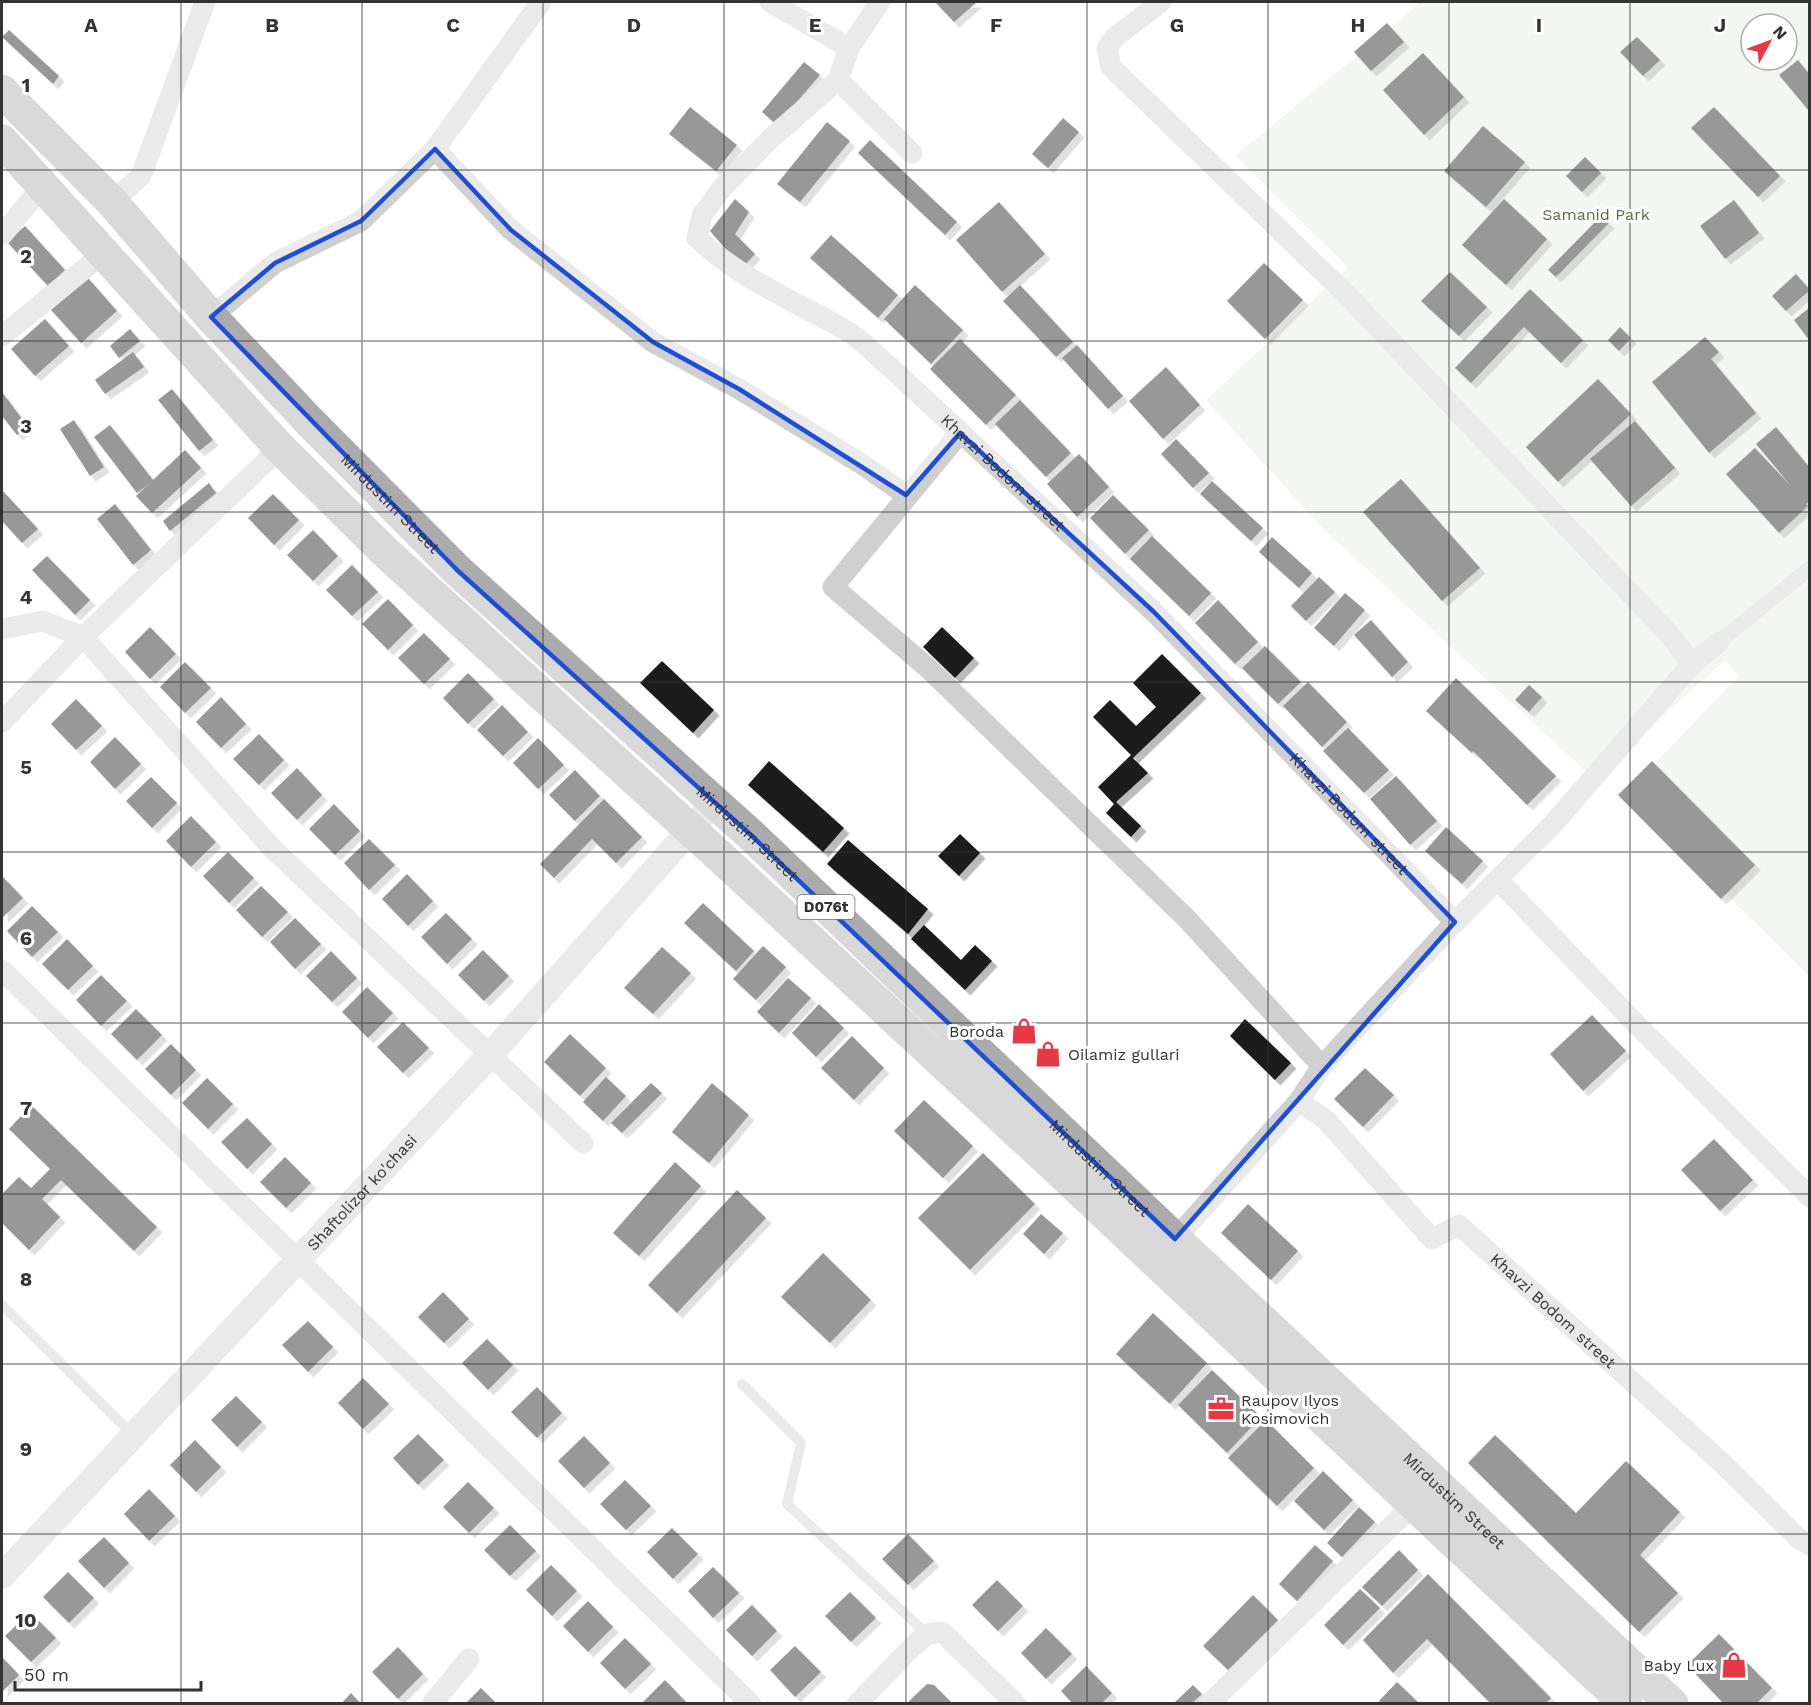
<svg xmlns="http://www.w3.org/2000/svg" width="1811" height="1705" font-family="'Work Sans',sans-serif">
<style>
.green{fill:#e6ecdf;fill-rule:evenodd}
.building{fill:#1a1a1a;filter:url(#shadow)}
.lines{fill:none;stroke-linecap:round;stroke-linejoin:round}
.service{stroke:#d0d0d0;stroke-width:10}
.pedestrian{stroke:#d0d0d0;stroke-width:15}
.minor{stroke:#d0d0d0;stroke-width:21}
.tertiary{stroke:#d0d0d0;stroke-width:26}
.primary{stroke:#ababab;stroke-width:33}
.marked{fill:none;stroke:#1d4ed8;stroke-width:4.5;stroke-linejoin:round}
.grid{fill:none;stroke:#333;stroke-width:1.5;stroke-opacity:0.55}
.labels{text-anchor:middle;stroke-width:6;stroke-linejoin:round;paint-order:stroke}
.shield{fill:#fff;stroke:#707070;stroke-width:1.5}
.shield-label{font-size:15px;font-weight:bold;fill:#333}
.park-label{font-size:16px;fill:#56703f;stroke:#fff}
.street-label{font-size:16px;fill:#333;stroke:#fff}
.poi-label{font-size:16px;fill:#333;stroke:#fff;text-anchor:end}
.grid-label{font-size:20px;text-anchor:middle;font-weight:bold;fill:#333;stroke:#fff;stroke-width:6;stroke-linejoin:round;paint-order:stroke}
</style>
<defs>
<filter id="shadow"><feDropShadow dx="5.5" dy="5.5" stdDeviation="0" flood-color="#0004"/></filter>
</defs>
<rect width="100%" height="100%" fill="#fff"/>
<path class="green" d="M1421 2H1809V976L1625 794 1739 676 1725 660 1594 779 1322 528 1206 400 1348 267 1235 156ZM1751 24H1787V60H1751Z"/>
<path class="building" d="M935 2H977L954 22Z
M1387 23 1404 42 1371 71 1354 52Z
M9 30 59 76 53 84 2 37Z
M1637 37 1660 60 1643 76 1620 52Z
M1423 53 1464 97 1424 135 1383 90Z
M1798 60 1809 74V111L1779 75Z
M804 62 820 75 777 125 762 112Z
M690 107 737 145 716 171 669 134Z
M1714 107 1780 176 1758 197 1691 128Z
M1063 118 1079 132 1048 168 1032 154Z
M827 122 850 141 800 202 777 184Z
M1483 126 1525 162 1486 207 1444 171Z
M870 140 957 222 945 235 858 153Z
M1585 157 1601 173 1582 192 1566 176Z
M735 199 749 212 735 234 755 254 742 268 710 231Z
M1504 199 1547 239 1506 285 1462 245Z
M1734 200 1759 233 1725 259 1700 226Z
M999 202 1045 254 1002 292 956 240Z
M1601 216 1609 223 1556 277 1548 270Z
M25 226 65 270 48 286 7 242Z
M831 235 898 295 878 318 810 258Z
M1264 263 1303 300 1265 339 1227 301Z
M1450 272 1487 307 1459 336 1421 301Z
M1796 274 1810 290 1786 311 1772 296Z
M88 278 117 311 81 343 51 310Z
M915 285 963 330 931 364 884 319Z
M1020 285 1073 342 1056 357 1003 301Z
M1530 289 1583 340 1561 363 1524 327 1471 383 1455 368Z
M1809 308V340L1794 320Z
M45 319 69 346 35 376 11 349Z
M1620 327 1631 338 1619 351 1608 340Z
M130 329 140 341 119 358 110 346Z
M1705 337 1719 352 1711 359 1756 413 1709 453 1652 382Z
M960 339 1016 395 986 425 930 369Z
M1077 345 1123 396 1108 409 1062 358Z
M133 352 144 367 105 394 95 380Z
M1166 367 1200 405 1163 439 1129 401Z
M1598 379 1631 414 1558 482 1526 447Z
M172 389 213 440 199 451 158 400Z
M2 392 28 427 17 435 2 416Z
M1020 400 1071 453 1046 477 995 424Z
M74 420 104 467 90 476 60 429Z
M1635 421 1675 468 1631 506 1590 459Z
M110 425 153 480 185 450 201 468 152 513 136 496 150 483 137 493 94 437Z
M1776 427 1809 467V501L1806 504 1808 506 1779 533 1726 474 1755 448 1791 486 1756 444Z
M1176 439 1209 473 1193 488 1161 454Z
M1079 454 1109 487 1077 517 1047 484Z
M1401 479 1480 568 1442 601 1363 512Z
M1212 481 1263 528 1251 541 1200 494Z
M209 483 216 493 170 531 163 521Z
M2 490 38 529 22 543 2 521Z
M273 494 299 520 274 545 248 518Z
M1113 495 1149 530 1125 554 1090 518Z
M115 504 151 550 133 565 97 519Z
M313 530 338 556 313 581 287 555Z
M1152 536 1211 593 1189 616 1130 559Z
M1272 537 1312 573 1299 588 1259 552Z
M47 556 90 600 75 615 32 570Z
M352 565 378 592 352 616 326 590Z
M1319 577 1335 592 1306 621 1291 606Z
M1345 593 1365 610 1334 646 1314 628Z
M388 599 413 625 388 650 362 624Z
M1218 600 1258 642 1235 664 1195 623Z
M1371 620 1408 662 1392 677 1354 635Z
M150 627 176 654 150 679 125 652Z
M942 627 974 658 955 678 923 647Z
M424 633 450 659 424 684 398 658Z
M1265 646 1301 682 1278 704 1242 668Z
M1162 654 1201 693 1133 758 1148 773 1116 802 1141 826 1131 837 1106 813 1114 804 1098 787 1131 755 1093 717 1110 700 1136 726 1156 707 1133 683Z
M662 661 714 710 693 733 640 683Z
M185 662 211 688 185 713 160 687Z
M468 673 494 699 468 724 443 698Z
M1456 678 1556 776 1527 805 1473 751 1472 753 1426 711Z
M1308 682 1347 722 1322 747 1283 706Z
M1529 685 1542 697 1529 712 1515 700Z
M221 697 246 724 221 748 196 722Z
M76 699 102 726 76 750 51 724Z
M502 705 528 732 503 756 477 730Z
M1348 728 1389 770 1364 793 1323 751Z
M259 734 284 760 259 785 233 759Z
M115 737 141 764 115 789 90 762Z
M538 738 564 765 538 789 513 763Z
M769 761 844 828 823 852 748 785Z
M1652 761 1755 865 1721 899 1618 795Z
M297 768 322 795 297 820 271 793Z
M575 770 600 796 575 821 549 795Z
M1396 776 1437 821 1410 845 1370 799Z
M151 777 177 803 152 828 126 801Z
M604 799 642 837 616 863 592 839 554 878 540 864Z
M334 804 360 831 335 855 309 829Z
M191 816 216 842 191 867 166 841Z
M1446 827 1483 861 1462 884 1425 851Z
M960 834 980 853 959 876 938 856Z
M369 839 395 865 369 890 344 863Z
M848 840 928 909 908 934 827 864Z
M228 852 254 878 229 903 203 876Z
M407 874 433 901 408 926 382 899Z
M2 876 23 898 2 918Z
M261 886 288 912 262 937 236 910Z
M703 903 754 951 736 971 684 923Z
M32 906 58 932 32 957 7 931Z
M446 913 472 939 447 964 421 937Z
M295 918 321 944 295 969 270 942Z
M924 925 961 960 975 945 992 961 965 990 911 939Z
M67 939 93 966 68 990 42 964Z
M763 946 786 967 756 1000 733 979Z
M662 947 691 973 653 1014 624 988Z
M483 950 509 976 484 1001 458 975Z
M331 951 357 978 332 1002 306 976Z
M101 975 127 1001 101 1026 76 1000Z
M788 978 811 998 779 1033 757 1012Z
M367 987 393 1013 368 1038 342 1012Z
M819 1004 844 1028 816 1057 792 1033Z
M136 1009 162 1035 137 1060 111 1034Z
M1592 1015 1626 1051 1583 1091 1550 1054Z
M1245 1019 1291 1063 1275 1080 1230 1036Z
M403 1022 429 1048 403 1073 377 1047Z
M570 1034 606 1068 580 1096 544 1062Z
M852 1036 884 1068 854 1100 821 1068Z
M171 1044 196 1070 171 1095 145 1069Z
M1365 1068 1394 1095 1363 1127 1334 1099Z
M606 1077 626 1096 603 1121 583 1102Z
M207 1078 233 1104 208 1129 182 1103Z
M651 1083 662 1093 622 1133 611 1123Z
M712 1083 749 1115 709 1163 672 1132Z
M924 1100 973 1146 943 1178 894 1131Z
M31 1105 157 1227 134 1251 61 1180 42 1199 60 1217 29 1250 2 1223V1194L19 1177 31 1188 50 1169 9 1129Z
M247 1118 272 1144 247 1169 221 1142Z
M1714 1139 1753 1180 1720 1211 1681 1170Z
M983 1153 1035 1204 970 1270 918 1218Z
M285 1157 311 1183 286 1208 260 1182Z
M675 1162 701 1186 639 1256 613 1233Z
M737 1190 766 1218 677 1313 648 1285Z
M1248 1204 1298 1251 1271 1280 1221 1233Z
M1041 1214 1063 1233 1044 1254 1023 1234Z
M823 1253 871 1300 830 1343 781 1297Z
M443 1292 469 1319 444 1343 418 1317Z
M1153 1313 1207 1363 1170 1404 1116 1354Z
M308 1321 333 1347 308 1372 282 1345Z
M487 1339 513 1365 488 1390 462 1363Z
M1212 1370 1261 1417 1227 1453 1178 1405Z
M363 1378 389 1404 363 1429 338 1403Z
M537 1387 562 1413 537 1438 511 1412Z
M236 1396 262 1422 237 1447 211 1420Z
M1266 1420 1314 1468 1277 1506 1228 1458Z
M418 1434 444 1460 418 1485 393 1458Z
M1495 1435 1576 1513 1626 1461 1680 1512 1640 1555 1678 1593 1639 1632 1468 1463Z
M584 1436 610 1463 584 1488 558 1461Z
M195 1440 221 1467 196 1492 170 1465Z
M1323 1471 1353 1500 1324 1530 1294 1501Z
M625 1480 651 1506 626 1530 600 1504Z
M468 1482 494 1508 469 1533 443 1507Z
M149 1489 175 1516 149 1541 124 1514Z
M1359 1507 1375 1522 1342 1557 1327 1543Z
M510 1525 536 1551 510 1576 484 1550Z
M672 1528 698 1554 673 1579 647 1552Z
M908 1534 934 1561 908 1585 882 1559Z
M104 1537 129 1563 104 1588 78 1561Z
M1315 1545 1333 1561 1297 1601 1279 1584Z
M1399 1550 1418 1570 1382 1606 1362 1587Z
M551 1565 577 1591 552 1616 526 1590Z
M713 1567 739 1593 713 1618 688 1591Z
M68 1572 94 1598 69 1623 43 1597Z
M1428 1574 1551 1698 1545 1704H1491L1427 1639 1393 1673 1363 1640Z
M997 1580 1023 1606 998 1631 972 1605Z
M1360 1589 1380 1608 1343 1645 1324 1625Z
M850 1592 876 1618 851 1642 825 1616Z
M1253 1595 1278 1620 1228 1670 1203 1646Z
M588 1601 613 1627 588 1652 563 1626Z
M752 1605 777 1631 752 1656 726 1630Z
M30 1612 56 1638 31 1662 5 1636Z
M1046 1628 1072 1654 1046 1679 1021 1653Z
M1719 1634 1772 1688 1756 1704H1724L1687 1665Z
M625 1638 651 1664 625 1689 600 1663Z
M795 1646 821 1672 795 1697 770 1670Z
M398 1647 423 1674 398 1699 372 1672Z
M2 1657 19 1675 2 1692Z
M1086 1666 1112 1693 1101 1704H1073L1061 1691Z
M665 1680 688 1704H641Z
M1397 1682 1420 1704H1381L1379 1701Z
M927 1684 934 1685 953 1704H906Z
M1193 1685 1202 1694 1191 1704H1173Z
M481 1688 497 1704H465Z
M351 1693 361 1704H341Z"/>
<g class="lines">
<path class="service" d="M2 1305 133 1435
M742 1384 801 1443 787 1504 927 1634"/>
<path class="pedestrian" d="M1719 642 1810 568"/>
<g class="minor">
<path d="M770 2 849 48"/>
<path id="s1" d="M880 2 849 48 838 80 770 139 723 187 702 215 697 238C741 280 795 301 847 331 863 340 876 356 890 367L1154 612 1455 922"/>
<path d="M1161 2 1114 38 1107 48 1111 67 1348 296 1669 634 1692 664"/>
<path d="M838 80 912 153"/>
<path d="M435 149 511 230 653 342 739 389 860 463 906 495"/>
<path d="M112 202 141 176 205 2"/>
<path d="M2 235 44 184"/>
<path d="M211 317 275 263 361 221 435 149 541 2"/>
<path d="M2 336 105 252"/>
<path d="M960 433 833 587 928 668 1187 919 1322 1066"/>
<path d="M2 629 43 621 83 637 272 848 583 1143"/>
<path d="M2 722 83 637 280 448"/>
<path d="M1498 880 1639 1027 1810 1197"/>
<path d="M2 970 751 1704"/>
<path id="s2" d="M1299 1101 1326 1120 1432 1239 1459 1225 1720 1461 1798 1538 1810 1545"/>
<path d="M1175 1239 1299 1101 1322 1066 1455 922 1553 824 1692 664 1719 642"/>
<path d="M432 1704 469 1659"/>
<path d="M857 1704 912 1647 927 1634 942 1632 1016 1704"/>
<path d="M1209 1704 1414 1504"/>
</g>
<path class="tertiary" id="s3" d="M2 1576 491 1054 715 802"/>
<g class="primary">
<path id="s4" d="M2 91 112 202 211 317 309 421 457 570 752 836 1175 1239 1672 1704"/>
<path d="M2 141 280 448 382 549 727 863 1054 1166 1626 1704"/>
</g>
</g>
<path d="M0 0H1811V1705H0ZM435 149 511 230 653 342 739 389 906 495 960 433 1154 612 1455 922 1175 1239 752 836 457 570 211 317 275 263 361 221Z" fill="#fff" fill-opacity=".55" fill-rule="evenodd"/>
<path class="marked" d="M435 149 511 230 653 342 739 389 906 495 960 433 1154 612 1455 922 1175 1239 752 836 457 570 211 317 275 263 361 221Z"/>
<path class="grid" d="M181 2V1704M362 2V1704M543 2V1704M724 2V1704M906 2V1704M1087 2V1704M1268 2V1704M1449 2V1704M1630 2V1704M2 170H1810M2 341H1810M2 512H1810M2 682H1810M2 852H1810M2 1023H1810M2 1194H1810M2 1364H1810M2 1534H1810"/>
<defs>
<g id="shop-bare" transform="scale(2.07)"><path d="M-5-2.5h2.3a2.7 3.5 0 0 1 5.4 0H5L5.5 6h-11ZM-1.5-2.5h3a1.5 2.3 0 0 0-3 0Z" fill="#e63946" stroke="#fff" stroke-width="2.5" paint-order="stroke"/></g>
<g id="office-bare" transform="scale(2.07)"><path d="M-6-3h4V-5.5h4V-3h4V5H-6ZM-1-4.5V-3h2v-1.5ZM-6 0V1H6V0Z" fill="#e63946" stroke="#fff" stroke-width="2.5" paint-order="stroke"/></g>
</defs>
<g fill-rule="evenodd">
<use href="#shop-bare" x="1024" y="1031"/>
<use href="#shop-bare" x="1048" y="1054"/>
<use href="#office-bare" x="1221" y="1409"/>
<use href="#shop-bare" x="1734" y="1665"/>
</g>
<g class="labels">
<rect class="shield" x="797.5" y="895" width="57" height="24" rx="4.5"/>
<g class="shield-label">
<text x="826" y="912">D076t</text>
</g>
<g class="park-label">
<text x="1596" y="220">Samanid Park</text>
</g>
<g class="street-label">
<text dy="6" stroke="none"><textPath href="#s1" startOffset="693">Khavzi Bodom street</textPath></text>
<text dy="6" stroke="none"><textPath href="#s4" startOffset="567">Mirdustim Street</textPath></text>
<text dy="6" stroke="none"><textPath href="#s1" startOffset="1179">Khavzi Bodom street</textPath></text>
<text dy="6" stroke="none"><textPath href="#s4" startOffset="1053">Mirdustim Street</textPath></text>
<text dy="6" stroke="none"><textPath href="#s4" startOffset="1539">Mirdustim Street</textPath></text>
<text dy="6" stroke="none"><textPath href="#s3" startOffset="526">Shaftolizor ko'chasi</textPath></text>
<text dy="6" stroke="none"><textPath href="#s2" startOffset="350">Khavzi Bodom street</textPath></text>
<text dy="6" stroke="none"><textPath href="#s4" startOffset="2025">Mirdustim Street</textPath></text>
</g>
<g class="poi-label">
<text x="1004" y="1037">Boroda</text>
<text x="1068" y="1060" text-anchor="start">Oilamiz gullari</text>
<text x="1241" y="1406" text-anchor="start">Raupov Ilyos<tspan x="1241" dy="18">Kosimovich</tspan></text>
<text x="1714" y="1671">Baby Lux</text>
</g>
</g>
<g class="grid-label">
<text x="91" y="32">A</text>
<text x="272" y="32">B</text>
<text x="453" y="32">C</text>
<text x="634" y="32">D</text>
<text x="815" y="32">E</text>
<text x="996" y="32">F</text>
<text x="1177" y="32">G</text>
<text x="1358" y="32">H</text>
<text x="1539" y="32">I</text>
<text x="1720" y="32">J</text>
<text x="26" y="92">1</text>
<text x="26" y="263">2</text>
<text x="26" y="433">3</text>
<text x="26" y="604">4</text>
<text x="26" y="774">5</text>
<text x="26" y="945">6</text>
<text x="26" y="1115">7</text>
<text x="26" y="1286">8</text>
<text x="26" y="1456">9</text>
<text x="26" y="1627">10</text>
</g>
<rect width="1811" height="1705" fill="none" stroke="#333333" stroke-width="6"/>
<g transform="translate(1769 42) rotate(49)"><circle r="28" fill="#ffffff" stroke="#adadad" stroke-width="1.5"/>
<path d="M0-4.5L10 22L0 15L-10 22Z" fill="#e63946"/>
<text y="-9" font-size="16" font-weight="bold" text-anchor="middle" fill="#333333">N</text>
</g>
<path d="M15 1681v9h186v-9" fill="none" stroke="#333333" stroke-width="3"/>
<text x="24" y="1681" font-size="18" fill="#333333" stroke="#ffffff" stroke-width="4.5" paint-order="stroke">50 m</text>
</svg>
